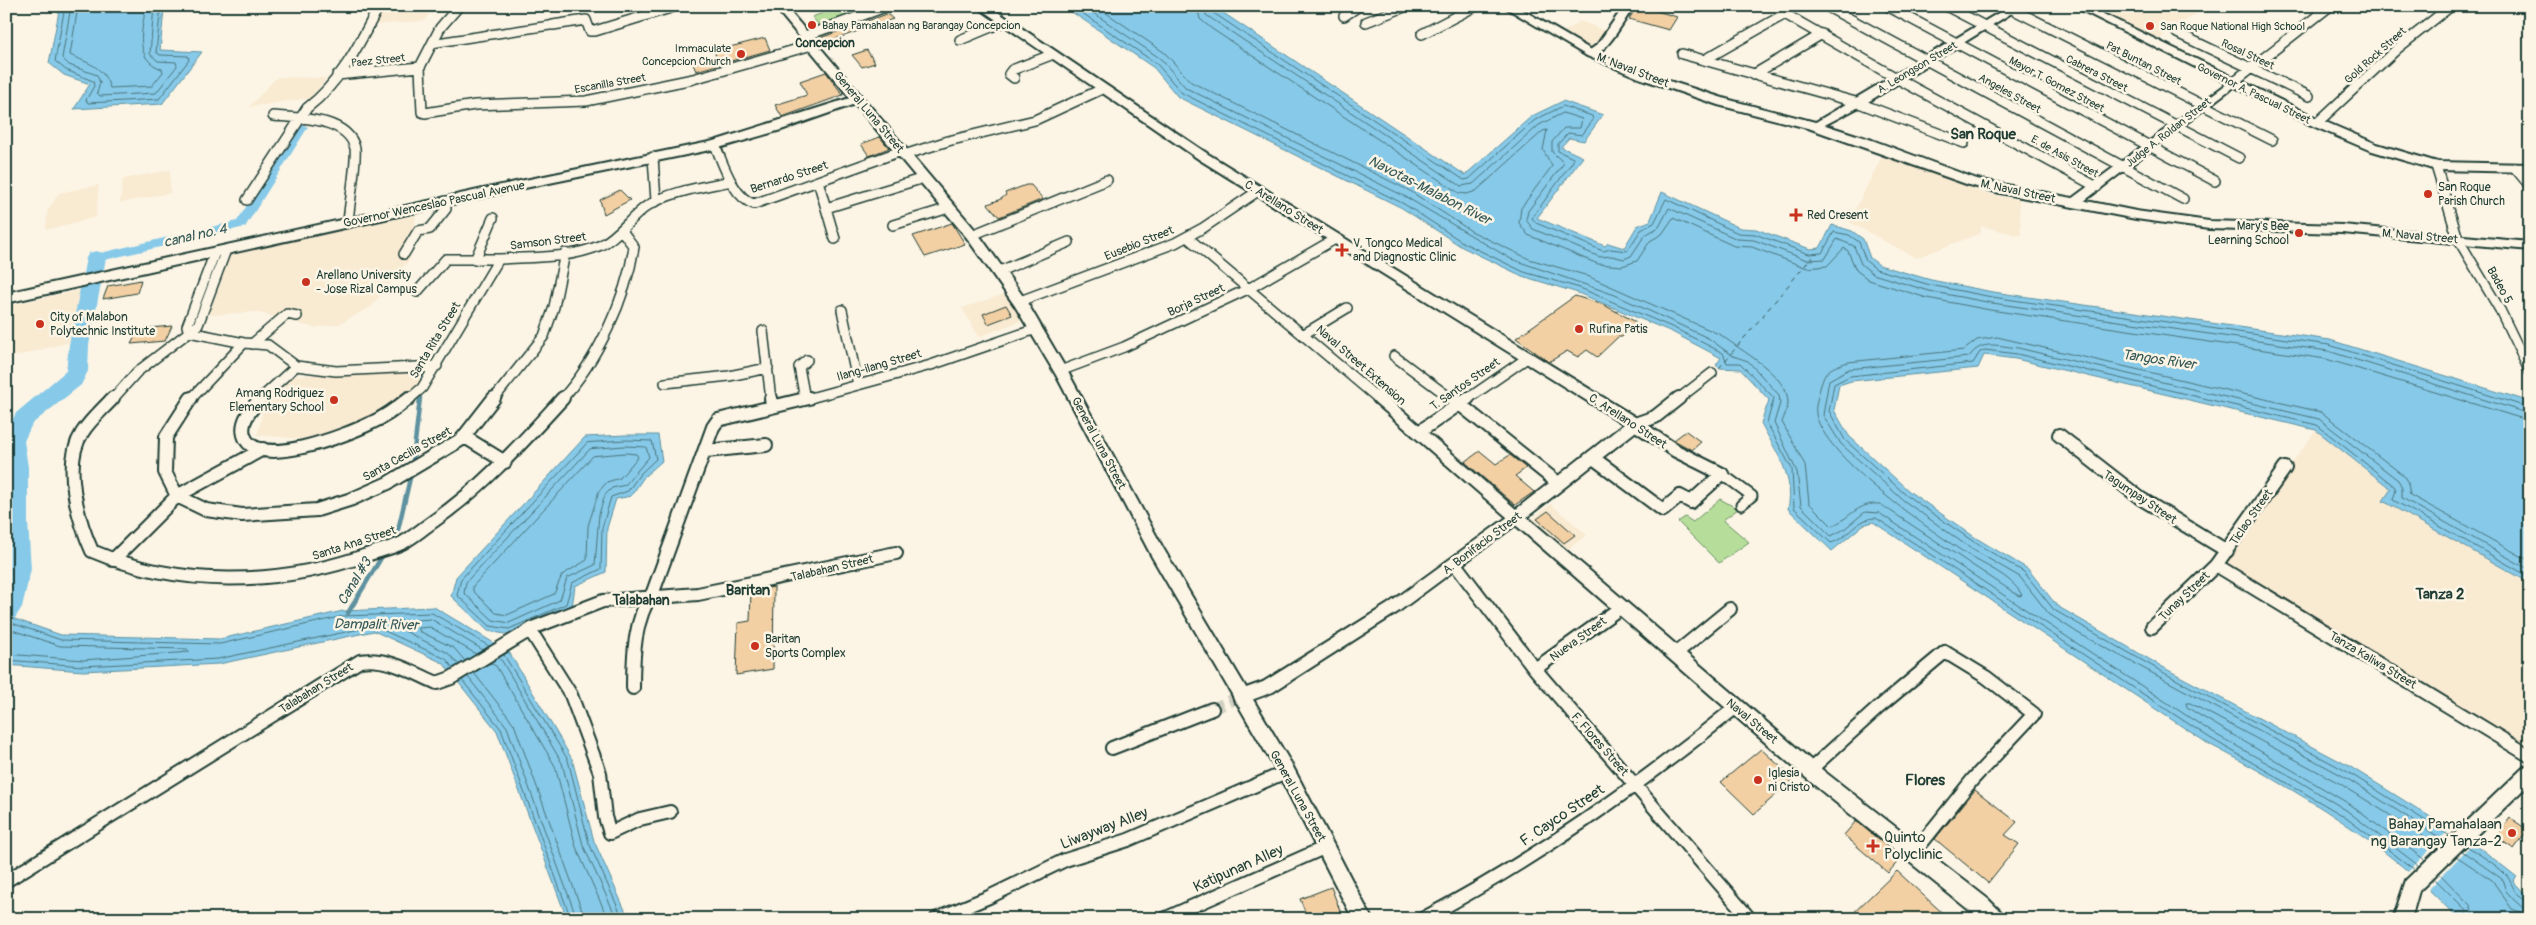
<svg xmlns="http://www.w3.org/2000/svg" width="2536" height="925" font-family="Pangolin,sans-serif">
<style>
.built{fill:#f9ead2}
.green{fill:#b6de9a;stroke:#6a8e67}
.water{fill:#87c9e8;stroke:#5d91a0}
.pier{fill:#fcf5e5}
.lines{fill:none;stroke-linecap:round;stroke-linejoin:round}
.shore{stroke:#49757c;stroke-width:1}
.stream-far1{stroke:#5d91a0;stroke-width:3}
.stream{stroke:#5d91a0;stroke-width:4.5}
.canal{fill:#87c9e8;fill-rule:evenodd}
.river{fill:#87c9e8;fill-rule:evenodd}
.ferry{stroke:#345958;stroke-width:1;stroke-dasharray:5 4.5;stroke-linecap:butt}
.building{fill:#f3d0a4;stroke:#1f3d34}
.minor-tunnel{stroke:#d0d0c2;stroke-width:12;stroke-dasharray:12 6;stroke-linecap:butt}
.pedestrian-far1-casing{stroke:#1f3d34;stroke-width:11}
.pedestrian-casing{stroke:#1f3d34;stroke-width:13}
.minor-far1-casing{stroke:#1f3d34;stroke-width:12}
.minor-casing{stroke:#1f3d34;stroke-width:16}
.tertiary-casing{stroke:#1f3d34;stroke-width:4}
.secondary-casing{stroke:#1f3d34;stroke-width:4}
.pedestrian-far1{stroke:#fcf5e5;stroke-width:8}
.pedestrian{stroke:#fcf5e5;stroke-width:9}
.minor-far1{stroke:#fcf5e5;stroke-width:9}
.minor{stroke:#fcf5e5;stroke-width:12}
.tertiary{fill:#fcf5e5;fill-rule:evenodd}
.secondary{fill:#fcf5e5;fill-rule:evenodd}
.poi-dot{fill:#c8321e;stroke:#fcf5e5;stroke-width:2}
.labels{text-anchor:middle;stroke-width:5;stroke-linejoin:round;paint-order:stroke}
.far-poi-label{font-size:11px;fill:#1f3d34;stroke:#fcf5e5;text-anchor:start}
.far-street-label{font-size:11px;fill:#1f3d34;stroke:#fcf5e5}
.far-quarter-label{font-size:12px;font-weight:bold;fill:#1f3d34;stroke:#fcf5e5}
.street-label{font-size:12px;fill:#1f3d34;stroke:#fcf5e5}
.poi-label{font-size:12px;fill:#1f3d34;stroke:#fcf5e5;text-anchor:start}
.water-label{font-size:14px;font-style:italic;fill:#345958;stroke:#fcf5e5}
.neighbourhood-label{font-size:14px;font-weight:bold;fill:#1f3d34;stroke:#fcf5e5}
.quarter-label{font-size:15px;font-weight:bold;fill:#1f3d34;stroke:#fcf5e5}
.near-street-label{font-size:15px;fill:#1f3d34;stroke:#fcf5e5}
.near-poi-label{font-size:15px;fill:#1f3d34;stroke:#fcf5e5;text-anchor:end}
</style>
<rect width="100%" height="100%" fill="#fcf5e5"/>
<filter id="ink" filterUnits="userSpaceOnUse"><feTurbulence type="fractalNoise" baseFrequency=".02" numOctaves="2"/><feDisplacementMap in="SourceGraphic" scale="10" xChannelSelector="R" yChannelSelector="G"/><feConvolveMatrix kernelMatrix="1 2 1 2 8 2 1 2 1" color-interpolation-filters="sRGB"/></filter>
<g filter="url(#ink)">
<path class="built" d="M380 6H432L425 21 371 25Z
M2082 6H2208L2154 42Z
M1580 21 1608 32 1591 50 1561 34Z
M277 77 327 78 310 98 249 107Z
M1883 154 1985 193 2019 200 2021 236 1981 226V233L1916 258 1849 222Z
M170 170V193L120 203 123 179Z
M99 185 96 217 46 230 47 211 59 193Z
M416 215 410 259 372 306 339 324 314 328 256 312 209 315 231 253Z
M81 290 70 342 6 359V306Z
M1007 293 1023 320 979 337 962 308Z
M422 368 426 372 412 393 363 418 311 440 257 435 264 407 293 376Z
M2316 430 2391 490 2383 501 2530 583V749L2219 564Z
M1551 504 1587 535 1568 549 1533 519Z"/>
<path class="green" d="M842 6H860L863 10 861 14 822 29 812 17Z
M1720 499 1738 509 1723 520 1749 542 1719 563 1678 522 1685 517 1693 522Z"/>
<path class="water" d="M60 6H186L164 10 160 50 202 52 162 104 74 109 90 84 64 75 49 63Z
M1063 6H1213L1465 175 1532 116 1563 101 1603 115 1584 141 1569 138 1561 147 1583 157 1537 218 1605 246 1608 243 1624 248 1637 226 1650 221 1662 192 1740 228 1756 229 1810 249 1820 248 1832 225 1852 231 1863 239 1870 258 1879 265 1931 280 1993 292 2330 340 2521 399 2530 404V583L2383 501 2391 489 2316 430 2016 359 1984 355 1978 368 1851 381 1839 385 1834 410 1849 436 1910 492 1976 538 2028 569 2057 606 2168 670 2349 766 2480 848 2517 877 2513 881 2530 899V919H2458C2389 844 2297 790 2207 743L1873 522 1863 525 1832 551 1788 509C1795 475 1776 453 1761 423L1769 400 1740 369 1719 368 1716 365 1721 358 1672 332 1578 293 1522 276 1462 247 1402 208 1178 97 1154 68Z
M625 435H658L662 461 644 477 631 496 616 499 607 528 606 572 575 586 572 607 511 635 488 631 451 596 456 577 585 437Z
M434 607 509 652 572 759 594 841 629 919H567L497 731 443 663 374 631 219 664 83 671 6 665V616L61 635 220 639 343 611Z"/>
<path class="pier" d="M2451 828 2474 842 2427 891 2407 873Z"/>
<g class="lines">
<path class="shore" d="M65 6 55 61 66 70 93 81 94 86 86 100 88 103 159 99 189 60 188 56 160 55 156 52 161 6
M71 6 62 58 69 65 97 75 100 83 97 93 100 96 156 93 177 66 176 62 158 61 150 54 154 6
M78 6 70 55C90 64 103 66 110 88L152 86 163 72 162 69C133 59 142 30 146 6
M1072 6 1157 64 1182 93 1404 204 1464 243 1524 272 1580 288 1674 328 1723 353 1727 363H1740L1774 398 1767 423 1792 469 1794 508 1831 543C1849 538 1856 518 1876 518L2210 738 2342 815 2415 870
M1083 6 1161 59 1186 88 1406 197 1511 259 1615 295 1708 338 1733 356 1748 361 1779 395 1780 403 1774 423 1797 472 1801 506 1831 536 1843 530 1865 512 1879 513 2213 733 2294 778 2346 810 2419 866
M1096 6 1165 53 1191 82 1410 191 1471 231 1529 259 1585 275 1721 335C1739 350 1789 375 1788 403 1788 409 1784 416 1782 422L1805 465 1809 503 1832 526C1850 518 1858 502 1880 504L2019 596 2022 595C2010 574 1984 566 1965 553 1926 527 1830 461 1817 418 1814 409 1817 401 1819 392 1825 370 1827 369 1848 362L1964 350 1977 340 1997 337 2321 412 2403 475 2408 483 2410 495 2530 561
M1197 6 1200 19 1212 29 1459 193 1467 194 1476 191 1543 131 1547 130 1543 150 1552 166 1521 208 1519 223 1528 235 1598 264 1622 266 1637 261 1650 241 1662 234 1673 218 1734 246 1752 247 1807 268 1827 266 1844 248 1848 251 1856 270 1869 280 1927 298 1990 310 2326 359 2530 421
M1204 6 1206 15 1461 186 1473 184 1539 125 1563 113 1582 119 1580 128H1564L1552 142V152L1564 163 1528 211 1526 220 1533 229 1600 257 1612 256 1624 259 1631 256 1645 235 1659 227 1669 208 1737 239 1754 240 1807 260 1825 259 1837 239 1854 246 1861 264 1873 274 1929 291 1992 303 2328 351 2530 414
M1211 6 1212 12 1464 180 1469 179 1535 120 1563 106 1592 116 1593 120 1582 135 1568 133 1558 144V151L1573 158V161L1532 218 1536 223 1603 251 1611 249 1627 251 1641 230 1654 223 1666 199 1738 233 1755 234 1809 254 1822 253 1834 232 1849 235 1859 242 1866 261 1876 269 1930 285 1992 297 2329 345 2530 408
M625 440 652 441 656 459 640 474 628 491 611 497 602 528 601 569 572 583 566 604 509 629 490 626 457 595 461 579 587 443Z
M625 446 646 447 649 457 625 485 612 488 605 495 599 514 595 565 567 578 560 600 509 623 493 620 464 593 466 582 590 449Z
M626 453 636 454 638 457 620 478 607 482 599 491 588 526 587 560 562 575 554 594 507 615 496 613 473 591V586L593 456Z
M6 621 61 640 220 644 344 616 432 613 489 646
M6 628 60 646 187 649 190 652 83 660 6 654
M504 655 568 760 589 843 623 919
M498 658 502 661 562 763 583 845 617 919
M6 660 83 666 218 659 374 626 446 659 453 668
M465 661 454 648 419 631V628L430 627 476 654
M490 663 496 666 555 766 576 847 608 919
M459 665 448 653 387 622 431 619 483 650
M474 673 514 724 585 919
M468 677 507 727 577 919
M462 680 501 729 571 919
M2450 836 2346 771 2166 674 2054 610 2024 572 1974 542 1906 495 1845 440 1829 411 1834 384 1850 376 1973 363 1980 352 1985 350 2017 354 2317 425 2394 486 2396 490 2393 500 2530 577
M2445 841 2343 776 2078 633 2049 614 2020 577 1970 548 1903 500 1841 444 1823 415 1829 380 1849 369 1969 357C1981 339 1998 346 2018 348L2319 419 2398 480 2402 487V498L2530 570
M2467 846C2479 855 2495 863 2505 874 2514 882 2512 898 2530 902
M2462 851 2502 879 2506 891 2514 900 2523 908 2530 909
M2456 856 2492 880 2512 909 2530 916
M2425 860 2346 802 2196 713 2187 707 2186 703H2190L2339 783 2439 846
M2439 873 2470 905 2475 919
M2434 878 2465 909 2467 919"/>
<path class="stream-far1" d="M422 370V381
M419 400 420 395"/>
<path class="stream" d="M413 460 420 398
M389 544 398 530 411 474
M348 613 384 553"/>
<path class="canal" d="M302 124 308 127 245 227 96 262 92 261 90 258 96 254 237 221 298 125Z"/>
<path class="river" d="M96 251 103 253 106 258 89 345 88 371 81 385 32 424 24 441 28 467V522L31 569 22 607 15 618 6 621V432L16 413 66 371 69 345 86 258 89 253Z"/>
<path class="ferry" d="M1719 368 1812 257"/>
</g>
<path class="building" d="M1637 6H1640L1677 17 1669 30 1629 19Z
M887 14 893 19 821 44 817 39Z
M765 38 770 50 696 71 692 62 716 56 714 51Z
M867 50 875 63 862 67 852 55Z
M826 72 843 95 782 117 775 105 807 95 800 81Z
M880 137 889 148 869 156 861 144Z
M1026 185H1031L1043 199 999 217 988 204 1001 199 1006 195 1005 193Z
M620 190 630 200 604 214 600 200Z
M952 223 965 244 925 257 913 236Z
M141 280 137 293 103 299 108 286Z
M1575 296 1604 305 1636 322 1622 337H1618L1597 357 1587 350 1578 357 1567 351 1549 362 1516 338Z
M1006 305 1012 315 988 324 983 314Z
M172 326 165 341 131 344 139 329Z
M1686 431 1701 442 1692 450 1674 440Z
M1480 451 1496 464 1510 455 1526 468 1515 476 1534 492 1515 505 1465 462Z
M1548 511 1575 535 1564 543 1537 519Z
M774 587 773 669 736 675 738 623 750 621 751 591Z
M1761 749 1794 779 1754 814 1721 782Z
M1975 790 2017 822 2005 835 2019 844 1988 883 1935 839Z
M2510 818 2528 830 2514 849 2496 837Z
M1856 821 1901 858 1888 873 1844 835Z
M1897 871 1949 919H1847Z
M1331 887 1341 913 1325 919H1308L1300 899Z"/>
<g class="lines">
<path class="minor-tunnel" d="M1212 709 1235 699"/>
<g class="pedestrian-far1-casing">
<path id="pedestrian-far1" d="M434 43 553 25"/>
</g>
<g class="pedestrian-casing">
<path id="pedestrian" d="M1722 474 1752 496 1741 505"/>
</g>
<g class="minor-far1-casing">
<path id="minor-far1" d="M1826 6 2183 199
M1887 6 2215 181
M1946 6 2239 158
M2006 6 2272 140
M1344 16 1359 6
M1366 22 1407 6
M553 25 586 20 590 31H595L677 6
M2177 33 2309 96
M1422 34 1476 6
M805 36 888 6
M960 40 1003 22
M1682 54 1859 103 1964 143
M1704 60 1785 14 1898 79 2097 187
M420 67 422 112 425 113 475 105 586 101 693 79 812 45
M420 67 440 28 459 6
M337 75 420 67
M1753 75 1822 34
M1014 78 1009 74 1012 70 1051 55
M2232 83 2330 6
M273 116C298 118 347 117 355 148 357 160 349 207 348 222
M2317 123 2398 48 2451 6
M715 145C723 163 733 198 754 204L901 151
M904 155 948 141 1035 120 1102 89
M653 157 656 201
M2436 166 2458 239 2500 310 2530 372
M2515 168 2530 186
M818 181 835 239
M247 200 307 108C341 82 360 43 379 6
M826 208 924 178
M893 225 949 208
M972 235 1107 180
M1187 237 1380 400
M404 254 418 231 430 229 446 209V201
M475 260 493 218
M1000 271 1069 242
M417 292 446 259H499
M1020 301 1175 243 1203 228 1258 191
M842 310 858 385
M763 331 771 400
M189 332 244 343 268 345 296 366 336 371 437 366
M189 332 187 326 215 252
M1304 334 1347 308
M252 344 287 314 297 316
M1394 356 1453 400
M1060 371 1124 347 1250 288 1335 239
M665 383 729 376 768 368
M805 399 799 367 807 360
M112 400 137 372 198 325 226 250
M190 400 244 343
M259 400 296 366
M408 400 422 388 499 259C532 257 570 259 601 245 619 236 630 218 647 206 671 191 704 187 731 181
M493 400 544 336 554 307 565 253
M561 400C597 361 626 299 634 247L622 231
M803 400 931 365 1036 329
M1466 400 1527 358
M1677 400 1712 373"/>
</g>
<g class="minor-casing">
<path id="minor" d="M113 398C103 409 90 420 82 433 62 464 78 520 92 551 179 588 278 586 367 555 378 551 392 548 402 543 412 538 421 530 431 523 482 488 521 444 563 398
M191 398 166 437 165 472 177 496 206 510 242 515 317 510 352 499 388 483 462 439H468L505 462
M261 398C252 408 240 421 244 435 255 472 349 434 371 423 385 417 397 408 409 398
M771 398 772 407
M1379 398 1516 517
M1452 398 1558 483
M1635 424 1655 417 1679 398
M1419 432 1468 398
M2059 435 2140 498 2227 551
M462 439 494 398
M706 451 766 445
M1592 457 1663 510 1680 496 1691 502 1722 474 1676 451 1635 424
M113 560 177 496 263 449
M1455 564 1535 669 1750 919
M2216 565 2530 756
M2152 627 2216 565 2285 468
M530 630 571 695 600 773 605 817 610 833 640 819 670 812
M1675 654 1730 609
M1535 669 1620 608
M633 688C633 656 634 619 653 592L713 427 718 420 809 398
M1112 748 1212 709
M1810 770 1878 708 1945 652 1986 677 2034 714 1973 779 1913 854
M6 881 360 661C388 657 412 672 437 683L451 678 535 627 603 601 698 594 896 553
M936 919 989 897 1065 860 1128 840 1286 772
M1164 919 1326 847
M1422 919C1535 860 1637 787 1736 707"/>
</g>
<g class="tertiary-casing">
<path id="tertiary" d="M1624 6H1634C1625 19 1604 60 1587 56V52L1597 45Z
M2010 6H2023L1863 105 1819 128H1811L1809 126Z
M2232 80 2236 81V85L2079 205H2071V199Z
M1516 511 1521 513 1523 517 1521 521 1398 612 1273 692 1241 704 1235 702 1233 697 1235 692 1263 682 1388 604Z
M2530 765V783L2419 891 2411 919H2393L2406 880 2524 767Z"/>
</g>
<g class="secondary-casing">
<path id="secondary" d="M774 6H785L977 232 1025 299 1069 374 1163 548 1292 765 1372 919H1353L1280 777 1152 557 1056 375 1015 306 967 238 855 104 781 130 715 149 520 189 6 303V293L520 181 714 141 850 98Z
M976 6H989L1208 154 1640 420 1642 424 1640 428 1527 517 1825 772 1988 899 2001 912 2003 919H1980L1813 784 1511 521 1508 517 1511 513 1624 424 1200 160Z
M1503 6H1516L1595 52 1647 74 1726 99 1819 123 1872 140 1977 179 2136 211 2209 221 2342 225 2530 242V250L2342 233 2209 229 2136 219 2000 193 1969 185 1811 129 1718 105 1639 78 1587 56Z
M2073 6H2087L2321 120 2377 144 2437 162 2530 164V172L2436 170 2369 150 2313 126Z"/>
</g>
<use href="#pedestrian-far1" class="pedestrian-far1"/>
<use href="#pedestrian" class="pedestrian"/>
<use href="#minor-far1" class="minor-far1"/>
<use href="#minor" class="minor"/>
<use href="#tertiary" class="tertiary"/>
<use href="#secondary" class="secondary"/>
</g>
</g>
<g class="poi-dot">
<circle cx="812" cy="25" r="5"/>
<circle cx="2150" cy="26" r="5"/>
<circle cx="741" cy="54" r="5"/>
<circle cx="2428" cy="194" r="5"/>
<path d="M1793.5 207.5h5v5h5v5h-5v5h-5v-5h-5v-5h5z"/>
<circle cx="2299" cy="233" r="5"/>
<path d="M1339.5 242.5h5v5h5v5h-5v5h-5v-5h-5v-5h5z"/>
<circle cx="306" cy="282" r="5"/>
<circle cx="40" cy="324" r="5"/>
<circle cx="1579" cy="329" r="5"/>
<circle cx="334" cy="400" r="5"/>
<circle cx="755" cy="646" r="5"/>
<circle cx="1758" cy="780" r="5"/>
<circle cx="2512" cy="833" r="5"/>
<path d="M1870.5 838.5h5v5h5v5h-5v5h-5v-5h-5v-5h5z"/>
</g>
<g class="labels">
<g class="far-poi-label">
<text x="822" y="29">Bahay Pamahalaan ng Barangay Concepcion</text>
<text x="2160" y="30">San Roque National High School</text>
<text x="731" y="52" text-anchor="end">Immaculate<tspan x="731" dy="13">Concepcion Church</tspan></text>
</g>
<g class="far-street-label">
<text transform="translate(2248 54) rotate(25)" y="4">Rosal Street</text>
<text transform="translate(2375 55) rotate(-42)" y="4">Gold Rock Street</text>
<text transform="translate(378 60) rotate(-6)" y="4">Paez Street</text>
<text transform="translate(2144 63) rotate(27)" y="4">Pat Buntan Street</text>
<text transform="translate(1917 67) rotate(-31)" y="4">A. Leongson Street</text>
<text transform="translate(2097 73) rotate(27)" y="4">Cabrera Street</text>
<text transform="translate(610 83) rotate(-10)" y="4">Escanilla Street</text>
<text transform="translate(2057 84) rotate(28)" y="4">Mayor T. Gomez Street</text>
<text transform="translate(2010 93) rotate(29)" y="4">Angeles Street</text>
<text transform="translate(2254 93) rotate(26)" y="4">Governor A. Pascual Street</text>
<text transform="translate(2168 132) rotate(-38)" y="4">Judge A. Roldan Street</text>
<text transform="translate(2065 156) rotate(29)" y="4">E. de Asis Street</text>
</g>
<g class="far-quarter-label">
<text x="825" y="47">Concepcion</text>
</g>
<g class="street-label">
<text transform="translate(1633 70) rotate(21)" y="4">M. Naval Street</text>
<text transform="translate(869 112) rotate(50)" y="4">General Luna Street</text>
<text transform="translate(789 177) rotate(-18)" y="4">Bernardo Street</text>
<text transform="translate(2018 191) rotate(12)" y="4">M. Naval Street</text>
<text transform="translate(434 204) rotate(-12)" y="4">Governor Wenceslao Pascual Avenue</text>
<text transform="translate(1284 207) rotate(32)" y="4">C. Arellano Street</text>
<text transform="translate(2420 236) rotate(5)" y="4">M. Naval Street</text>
<text transform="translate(548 241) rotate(-7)" y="4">Samson Street</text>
<text transform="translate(1139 243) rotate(-22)" y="4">Eusebio Street</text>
<text transform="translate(2500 285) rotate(61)" y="4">Badeo 5</text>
<text transform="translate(1196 300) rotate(-25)" y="4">Borja Street</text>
<text transform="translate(435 340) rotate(-59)" y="4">Santa Rita Street</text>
<text transform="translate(879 365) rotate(-16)" y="4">Ilang-ilang Street</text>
<text transform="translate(1361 365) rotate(41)" y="4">Naval Street Extension</text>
<text transform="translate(1465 384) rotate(-35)" y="4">T. Santos Street</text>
<text transform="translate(1628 421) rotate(33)" y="4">C. Arellano Street</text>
<text transform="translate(1099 443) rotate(62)" y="4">General Luna Street</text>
<text transform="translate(407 454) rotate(-29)" y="4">Santa Cecilia Street</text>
<text transform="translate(2140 497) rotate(34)" y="4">Tagumpay Street</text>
<text transform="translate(2251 517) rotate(-55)" y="4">Ticlao Street</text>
<text transform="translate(354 543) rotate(-18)" y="4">Santa Ana Street</text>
<text transform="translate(1482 543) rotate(-37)" y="4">A. Bonifacio Street</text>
<text transform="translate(832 568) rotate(-13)" y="4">Talabahan Street</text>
<text transform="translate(2184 596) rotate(-44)" y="4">Tunay Street</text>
<text transform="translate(1578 639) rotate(-36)" y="4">Nueva Street</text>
<text transform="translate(2373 660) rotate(31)" y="4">Tanza Kaliwa Street</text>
<text transform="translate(316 688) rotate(-32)" y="4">Talabahan Street</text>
<text transform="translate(1752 721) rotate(40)" y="4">Naval Street</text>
<text transform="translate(1600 744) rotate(49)" y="4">F. Flores Street</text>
<text transform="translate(1298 796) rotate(61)" y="4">General Luna Street</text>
</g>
<g class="poi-label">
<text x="2438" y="191">San Roque<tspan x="2438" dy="14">Parish Church</tspan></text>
<text x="1807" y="219">Red Cresent</text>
<text x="2289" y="230" text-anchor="end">Mary's Bee<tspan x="2289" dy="14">Learning School</tspan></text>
<text x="1353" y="247">V. Tongco Medical<tspan x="1353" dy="14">and Diagnostic Clinic</tspan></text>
<text x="316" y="279">Arellano University<tspan x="316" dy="14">- Jose Rizal Campus</tspan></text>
<text x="50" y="321">City of Malabon<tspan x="50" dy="14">Polytechnic Institute</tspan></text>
<text x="1589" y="333">Rufina Patis</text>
<text x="324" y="397" text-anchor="end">Amang Rodriguez<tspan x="324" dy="14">Elementary School</tspan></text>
<text x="765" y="643">Baritan<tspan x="765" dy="14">Sports Complex</tspan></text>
<text x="1768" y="777">Iglesia<tspan x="1768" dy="14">ni Cristo</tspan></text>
</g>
<g class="water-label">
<text transform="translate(1430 190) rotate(27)" y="5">Navotas-Malabon River</text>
<text transform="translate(195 235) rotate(-13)" y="5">canal no. 4</text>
<text transform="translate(2159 359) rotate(8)" y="5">Tangos River</text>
<text transform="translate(354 581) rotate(-59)" y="5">Canal #3</text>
<text transform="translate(376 624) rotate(1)" y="5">Dampalit River</text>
</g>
<g class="neighbourhood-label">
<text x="641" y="605">Talabahan</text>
</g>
<g class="quarter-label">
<text x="1983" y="139">San Roque</text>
<text x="748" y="595">Baritan</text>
<text x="2440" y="599">Tanza 2</text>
<text x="1925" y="785">Flores</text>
</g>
<g class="near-street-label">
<text transform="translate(1562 815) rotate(-34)" y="5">F. Cayco Street</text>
<text transform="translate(1104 828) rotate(-21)" y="5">Liwayway Alley</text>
<text transform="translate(1238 868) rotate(-24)" y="5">Katipunan Alley</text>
</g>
<g class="near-poi-label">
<text x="2502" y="829">Bahay Pamahalaan<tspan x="2502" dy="17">ng Barangay Tanza-2</tspan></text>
<text x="1884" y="842" text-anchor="start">Quinto<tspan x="1884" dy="17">Polyclinic</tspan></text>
</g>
</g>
<rect width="2536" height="925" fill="none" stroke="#fcf5e5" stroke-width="25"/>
<rect x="12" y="12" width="2511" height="900" fill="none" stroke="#1f3d34" stroke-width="2" filter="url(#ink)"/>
</svg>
